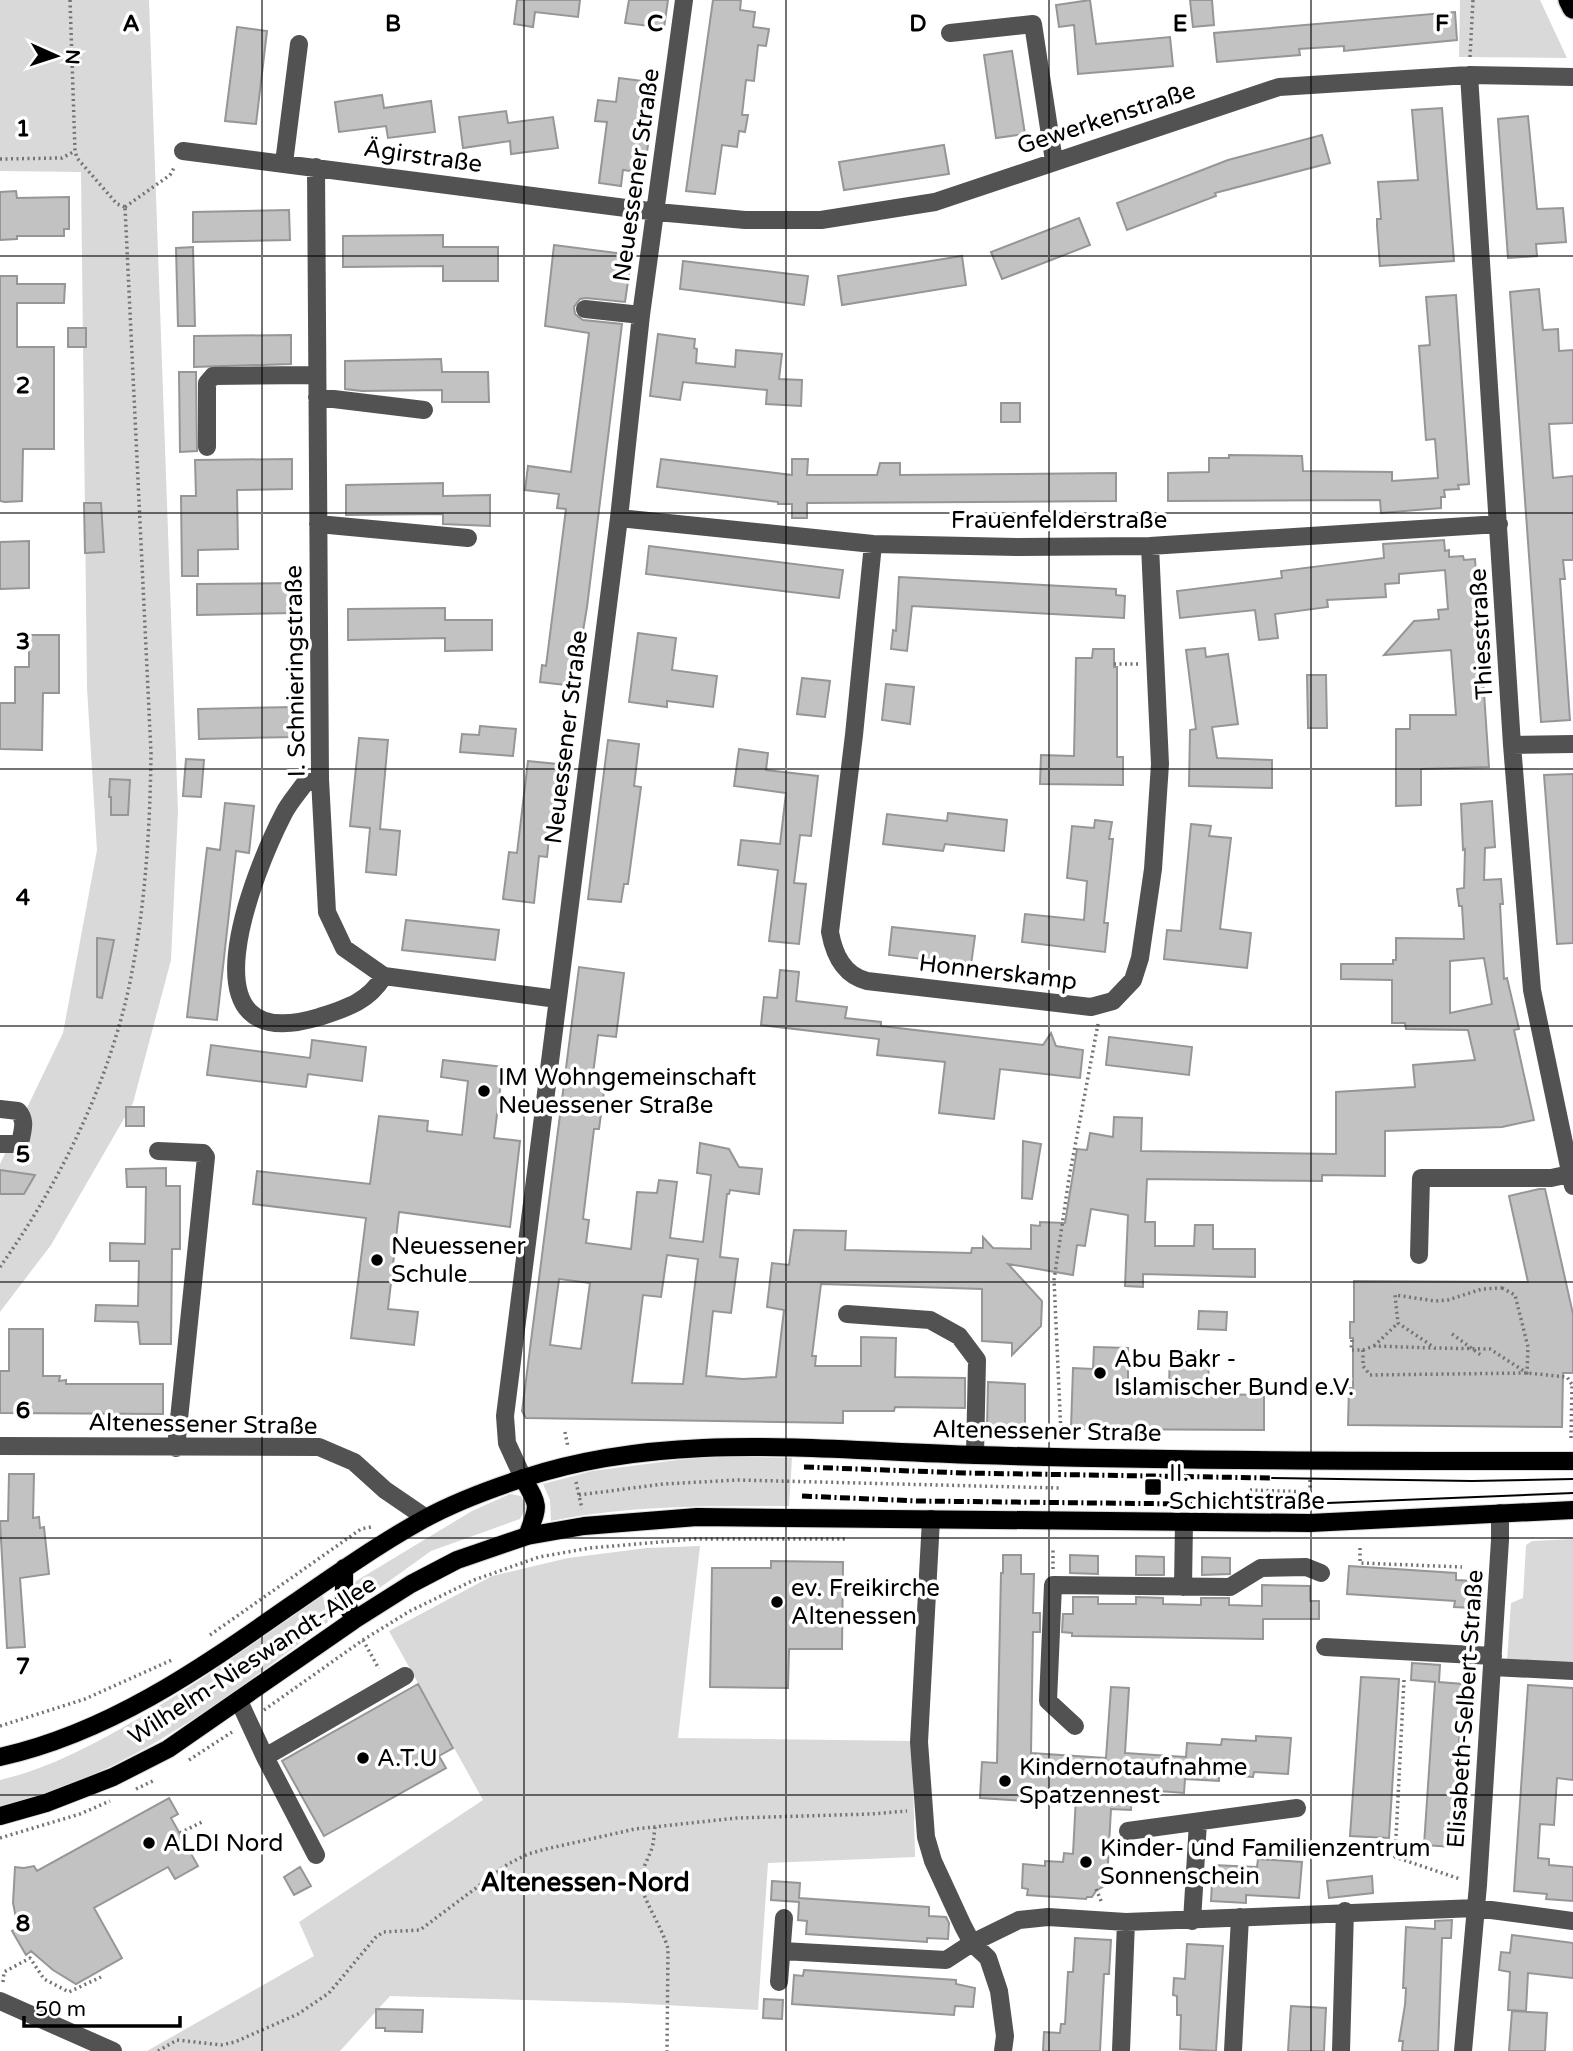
<svg xmlns="http://www.w3.org/2000/svg" width="1573" height="2051" font-family="'Varela Round',sans-serif">
<style>
.green{fill:#d9d9d9}
.building{fill:#c2c2c2;stroke:#969696;stroke-width:2;fill-rule:evenodd}
.lines{fill:none;stroke-linecap:round;stroke-linejoin:round}
.major-casing{stroke:#dbdbdb;stroke-width:20}
.highway-casing{stroke:#dbdbdb;stroke-width:24}
.path{stroke:#747474;stroke-width:3.5;stroke-dasharray:2 3.5;stroke-linecap:butt}
.minor{stroke:#525252;stroke-width:18}
.major{stroke:#000;stroke-width:18}
.highway{stroke:#000;stroke-width:21}
.tram{stroke:#000;stroke-width:2}
.rail{stroke:#000;stroke-width:5;stroke-dasharray:10 3.5 2 3.5;stroke-linecap:butt}
.grid{fill:none;stroke:#000;stroke-width:2;stroke-opacity:0.55}
.poi-dot{fill:#000;stroke:#fff;stroke-width:2.5}
.labels{text-anchor:middle;stroke-width:7;stroke-linejoin:round;paint-order:stroke}
.street-label{font-size:24px;fill:#000;stroke:#fff}
.poi-label{font-size:24px;fill:#000;stroke:#fff;text-anchor:start}
.neighbourhood-label{font-size:26px;font-weight:bold;fill:#000;stroke:#fff}
.grid-label{font-size:23px;text-anchor:middle;font-weight:bold;fill:#000;stroke:#fff;stroke-width:7;stroke-linejoin:round;paint-order:stroke}
</style>
<rect width="100%" height="100%" fill="#fff"/>
<path class="green" d="M0 0H149L178 811 171 960 133 1103 51 1245 0 1312V1164L63 1033 97 850 87 688 81 172 0 171Z
M1460 0H1540L1567 58 1459 57Z
M709 1456 792 1458 789 1506C709 1506 630 1505 551 1521L550 1500 543 1484 592 1471Z
M510 1494 521 1496 526 1507 520 1519 431 1551 367 1597 356 1598 352 1592 356 1581 472 1511Z
M1573 1539V1666L1507 1661 1511 1603 1523 1598 1526 1545 1532 1541Z
M700 1546 678 1738 912 1741 915 1857 768 1863 758 2010 627 2003 390 1996 340 2051H147L314 1956 299 1922 483 1800 389 1631 492 1576 568 1558 647 1548Z
M323 1595 328 1622C242 1686 154 1756 51 1791 35 1797 17 1801 0 1806V1780C51 1768 96 1743 141 1717 204 1679 263 1637 323 1595Z"/>
<path class="building" d="M517 0H580L578 17 535 12 533 27 514 24Z
M629 0H668L664 28 625 23Z
M713 0H741L740 10 755 12 753 27 769 29 766 46 758 45 754 81 746 80 742 115H748L745 132 739 131 737 147 722 145 715 194 686 191Z
M1090 0 1096 44 1170 37 1173 66 1078 74 1074 25 1059 27 1056 5Z
M1190 0H1212L1214 25 1193 27Z
M1455 12 1457 40 1344 51V46L1299 49 1300 55 1217 62 1214 33Z
M237 27 267 31 256 124 225 121Z
M1012 51 1025 134 996 138 984 55Z
M619 78 651 82 645 130 650 131 644 173 623 170 621 186 599 183 607 122 595 121 598 100 616 102Z
M382 95 384 108 431 101 435 132 388 138 386 126 339 132 335 102Z
M1442 108 1454 261 1380 266 1377 226V219H1381L1378 182 1418 180 1412 110Z
M506 111 508 123 553 117 558 148 511 154 510 141 463 148 459 117Z
M1528 116 1537 209 1563 208 1566 242 1536 244 1537 256 1508 258 1498 119Z
M1322 135 1330 163 1215 193 1216 196 1127 230 1117 203 1228 160Z
M944 145 949 174 844 190 839 162Z
M16 191 17 198 69 197V229H64V236H17V239L0 240V192Z
M289 210 290 240 193 242V212Z
M1079 218 1090 245 1002 279 991 252Z
M443 235V247H498V281H443V266L343 267V236Z
M554 245 625 254 624 260 631 261 625 302 586 298 580 299 574 307 575 314 583 320 622 324 587 607 574 686 540 682 542 665 546 666 566 509 557 508 559 494 525 490 528 466 571 472 589 333 545 326Z
M193 247 195 326H178L176 248Z
M962 256 966 285 842 305 838 276Z
M683 261 808 276 804 305 680 289Z
M0 276H17V284H65L64 303H17V347H54V449H23L22 501 5 502 0 501Z
M1539 289 1543 330 1558 329 1559 351 1573 350V423L1549 424 1553 478 1573 476V560H1563L1565 579H1560L1570 720 1541 722 1510 292Z
M1456 295 1469 484 1458 485 1459 489 1444 490 1445 497H1441V508L1381 513 1380 500 1168 501V473L1209 472V458H1229V455L1302 456 1303 471 1392 472V481L1438 478 1435 439 1426 440 1419 346 1430 345 1426 297Z
M68 328H86V347H68Z
M658 334 695 339 694 348 697 349 696 363 735 367 736 350 782 354 779 379 802 380 801 406 766 404 767 390 683 382 680 400 650 396Z
M291 335V364L194 367V336Z
M441 359 442 372H488L489 402H442V390L362 391 345 389V361Z
M179 372H196L197 451 180 452Z
M1001 403H1020V422H1001Z
M292 459V489L237 490 238 549 198 550V576H182L181 496H196L195 460Z
M661 459 792 475V459H808L807 475H877L880 463H900V475L1116 473V501L807 503V518H792V504H778V502L657 487Z
M443 483V496L490 495V526L443 524V514L346 515V485Z
M84 503H101L104 552 85 553Z
M1444 540 1445 551 1449 550V557L1463 556 1464 560 1475 559 1489 767 1421 769V805L1396 806V729H1410V715H1456L1451 650 1384 655 1414 621 1439 619 1438 610 1448 609 1445 570 1399 574V583L1385 584 1386 597 1327 600 1328 607 1275 614 1278 638 1259 640 1255 610 1180 618 1177 591 1282 578 1281 571 1384 558 1383 544Z
M29 541V588L0 589V542Z
M649 546 843 570 839 598 646 574Z
M899 577 1116 589V595L1125 596 1124 618 912 606 907 651 891 649 893 630 896 631Z
M294 583V613L197 615V584Z
M445 608V620H492V650L445 651V638L348 640V609Z
M638 633 676 638 672 670 717 676 713 707 667 701V707L629 702Z
M29 635H59V693H43L42 750 0 749V703H15V667H29Z
M1205 648 1206 657 1228 654 1238 724 1212 727 1217 758 1272 760V788L1189 786 1190 730 1196 729 1186 650Z
M1093 649H1114V667H1117V757H1123V785L1040 784 1041 755 1074 756 1076 658H1092Z
M1307 675H1326L1327 728H1308Z
M802 678 830 681 825 717 797 714Z
M886 684 914 687 910 724 882 720Z
M295 707 296 737 199 739 198 709Z
M480 726 516 729 513 756 460 752 462 734 479 735Z
M359 738 388 740 380 829 400 831 396 875 366 872 370 828 350 826Z
M608 740 639 744 634 786 641 787 628 884H624L621 902 588 899Z
M739 749 768 753 766 770 818 776 811 836 800 835 794 883 806 884 799 944 769 941 778 870 738 865 741 840 780 844 786 793 734 786Z
M186 759 204 760 201 797 183 796Z
M528 761 557 764 547 857 539 856 534 903 503 899 509 852 517 853Z
M1573 774V943L1557 944 1544 775Z
M110 779 130 780 128 815H111V797H109Z
M1492 801 1495 847 1485 848 1484 880 1501 879 1503 904H1500L1504 979 1507 978 1519 1029 1514 1030 1534 1120 1502 1127 1385 1131V1176L1322 1175V1181L1147 1179 1145 1222H1155V1246H1194L1195 1225H1213V1249H1255V1277L1143 1274V1287L1125 1286 1128 1215 1091 1209 1085 1246 1077 1245 1073 1275 1008 1264 1042 1301 1041 1326 1012 1355V1343L982 1341V1289L821 1284 812 1356H816L815 1366H861V1337L896 1338 895 1377 965 1378V1408L895 1407 894 1411H843V1423L526 1418 522 1411 579 967 624 973 616 1037 598 1035 593 1074 615 1077 613 1092 604 1091 599 1129H594L583 1219 589 1220 586 1243 631 1249 637 1192 657 1193 659 1180 677 1182 670 1238 703 1242 711 1175 697 1173 700 1143 729 1149 739 1167 762 1169 759 1194 730 1190 729 1194H727L720 1257 738 1259 731 1313 713 1311 706 1376 743 1379 776 1377 784 1310 767 1307 772 1263 789 1265 794 1230 846 1231 845 1250 971 1253 972 1248H983V1237L993 1248 1031 1249V1225L1040 1226V1222L1065 1223 1077 1149 1087 1150 1090 1133 1113 1137 1114 1117 1142 1118 1141 1151 1336 1154V1092L1415 1087 1413 1065 1475 1060 1468 1030 1406 1029 1405 1023H1392V980L1341 979V964H1393V960H1396V938L1464 939 1462 906H1459L1457 889 1464 888 1465 849 1463 850 1461 804ZM1484 958 1492 1004 1450 1013V961ZM667 1255 698 1259 683 1384 632 1383 643 1295 661 1297ZM559 1279 590 1283 581 1349 550 1345Z
M225 803 254 806 249 853 236 851 217 1020 187 1017 207 848 220 850Z
M948 813 1007 820 1004 851 945 844 943 851 883 844 887 814 947 821Z
M1095 820 1112 822 1109 839H1113L1104 923H1108L1105 952 1022 942 1025 914 1084 920 1087 881 1067 878 1072 826 1094 828Z
M1191 824 1211 826 1209 836 1231 838 1220 929 1251 933 1247 968 1164 959 1167 930 1181 931Z
M406 920 499 930 495 960 402 950Z
M892 927 975 936 971 965 889 955Z
M97 938 114 940 102 998 97 997Z
M780 970 799 972 796 1001 847 1007 845 1018 881 1022V1026L1043 1045 1051 1033 1056 1046 1083 1050 1080 1078 1000 1069 994 1119 939 1113 945 1062 877 1055 879 1039 761 1025 764 997 777 998Z
M1109 1037 1192 1047 1189 1075 1106 1065Z
M312 1040 366 1047 362 1081 308 1074 306 1087 207 1075 211 1045 310 1058Z
M443 1060 503 1067 494 1138 520 1141 510 1227 399 1212 388 1309 418 1312 414 1345 351 1338 366 1218 253 1204 257 1171 370 1184 379 1116 428 1121 427 1131 462 1135 468 1081 441 1077Z
M126 1107H144V1126H126Z
M1023 1141 1041 1144 1032 1199 1022 1198Z
M166 1168V1186H180V1249H172L171 1344H140L138 1322 95 1321 96 1305 138 1306 139 1261H110V1243L145 1244 146 1187H127L126 1169Z
M0 1170 35 1175 24 1194H0Z
M1539 1189H1545L1573 1314V1373H1563L1562 1427 1348 1425 1349 1388H1353V1338H1350V1322H1354V1281L1528 1282 1509 1196Z
M1199 1311 1227 1312 1226 1330 1198 1329Z
M9 1329H43V1376H60L59 1381 66 1380V1384H163V1414L0 1413V1371H9Z
M1094 1347 1128 1348V1386L1169 1387 1170 1352H1209L1208 1394 1264 1395V1430L1071 1429 1073 1368 1093 1369Z
M988 1382 1025 1384V1429L987 1428Z
M9 1474H34L33 1518 39 1517 40 1528 44 1527 49 1574 20 1578 25 1647 7 1648 0 1521H8Z
M1003 1555H1021V1574H1034L1033 1613H1040V1632H1033L1031 1753 1106 1758 1111 1687 1129 1688 1125 1753 1186 1757 1187 1743 1221 1745 1222 1739 1256 1741V1736L1291 1738 1288 1774 1254 1772 1253 1777 1219 1775V1781L1185 1779 1184 1793 1132 1789 1131 1810 1111 1809 1107 1881H1104V1886L1096 1891 1092 1897H1087L1086 1899 1027 1895 1028 1889 1022 1888 1023 1864 1045 1866V1861L1063 1862 1064 1853 1073 1854 1076 1796 1028 1793 1027 1801 980 1798 982 1762 997 1763 1001 1573H1003Z
M1070 1555 1098 1556V1574L1070 1573Z
M1136 1556 1164 1557V1575H1136Z
M1202 1557 1230 1558V1574L1202 1575Z
M771 1561 843 1562 842 1649H789L788 1688 710 1687 712 1568H771Z
M1349 1566 1456 1573V1580L1474 1581 1472 1608 1454 1607 1455 1601 1347 1594Z
M1262 1585 1310 1586V1601H1319V1619H1263V1639L1072 1636V1633L1062 1632 1063 1614H1073V1597H1098V1604H1136V1597L1163 1598V1604L1201 1605V1598H1229V1605L1262 1606Z
M1412 1663 1440 1665 1439 1682 1463 1684 1452 1847 1424 1845 1435 1682 1411 1680Z
M1361 1677 1399 1679 1389 1838 1350 1836Z
M418 1684 453 1748 439 1756 446 1768 324 1836 282 1761Z
M1528 1685 1573 1688V1780L1557 1778 1554 1825 1540 1824 1538 1858 1549 1859V1865L1573 1867V1901L1546 1899 1547 1894 1514 1891Z
M169 1798 178 1814 171 1818 198 1866 175 1879 168 1867 94 1908 122 1958 76 1984 53 1970 31 1951 26 1955 12 1931 18 1928 13 1903 15 1867 24 1868 34 1866 37 1871Z
M1258 1859 1302 1862 1299 1898 1246 1895V1903L1211 1901 1213 1865 1257 1867Z
M300 1867 311 1886 294 1895 284 1877Z
M1372 1876 1373 1893 1329 1898 1327 1881Z
M772 1881 800 1883 799 1898 929 1907V1916L946 1917 949 1923 948 1939 927 1938V1942L806 1934 807 1921 798 1920 799 1902 771 1900Z
M1452 1920 1451 1938H1442L1438 2051H1402L1403 2041H1399L1405 2005 1406 1988H1403L1406 1927 1435 1929V1921Z
M1512 1935 1573 1943V1978L1528 1973 1526 2011 1508 2010 1510 1972 1499 1970 1501 1952 1510 1953Z
M1075 1938 1111 1940 1109 1974H1104L1100 2051H1043L1044 2032 1060 2033 1061 2024H1065L1068 1972H1073Z
M1187 1944 1223 1946 1216 2051 1180 2049 1181 2015H1177V1996L1173 1995 1174 1978 1185 1979Z
M804 1970 956 1980V1984L975 1988 973 2007 955 2006 954 2015 792 2004 794 1975 803 1976Z
M764 1999 783 2000 782 2019 763 2018Z
M1291 2006 1326 2008 1324 2051H1288Z
M376 2009 423 2010 422 2032 385 2031V2028H376Z
M1512 2011 1547 2013 1545 2051H1509Z"/>
<g class="lines">
<g class="major-casing">
<path id="major" d="M523 1478C540 1508 539 1504 527 1536
M344 1568V1598L354 1620
M0 1757C162 1721 283 1598 424 1519 455 1502 490 1489 524 1478 670 1430 825 1451 976 1455 1175 1461 1374 1461 1573 1461
M0 1816 46 1803 113 1777 168 1749 354 1620 411 1584 457 1560 527 1536 584 1526 697 1517 1310 1523 1573 1510"/>
</g>
<g class="highway-casing">
<path id="highway" d="M1569 0 1573 8"/>
</g>
<path class="path" d="M70 0 75 151 77 158 117 204 125 207
M1470 57 1473 0
M0 159 62 158 75 151
M125 207 170 175 174 168
M1114 664H1138
M0 1267C59 1184 107 1087 129 987 145 910 150 832 151 753L125 207
M1502 1288 1515 1295 1528 1347 1527 1373 1490 1349 1435 1348 1398 1323 1395 1295 1435 1301 1448 1300 1482 1289Z
M1452 1334 1482 1356
M1352 1340 1351 1350H1363V1366L1370 1375 1527 1373 1567 1377 1573 1386
M1374 1346 1398 1323
M1363 1350 1374 1346 1433 1348
M565 1432 568 1447
M1061 1434 1054 1280 1069 1178 1098 1024
M1571 1438 1572 1386
M576 1482 582 1509
M1250 1490 1310 1492
M579 1495 663 1484 738 1480 1059 1488
M1310 1504V1477
M1360 1548V1563L1462 1567
M1053 1569V1548
M210 1635 361 1529 371 1527
M363 1640 379 1669
M1404 1680 1395 1857 1460 1879
M264 1710 363 1640 410 1611 474 1580 539 1557 590 1548 695 1539H847
M0 1726 85 1699 174 1659
M189 1760 232 1732
M136 1789 155 1780
M655 1827C654 1833 654 1839 653 1844 650 1857 641 1868 641 1882 641 1897 663 1928 668 1949L667 2051
M180 1833 204 1821
M0 1838 80 1814 110 1801
M1096 1889 1102 1903
M3 1982 4 1972 30 1958 44 1979 69 1992 101 1977
M158 2051 177 2040 221 2045 235 2042 298 2014 329 1993 375 1938 383 1932 420 1930 508 1864 528 1854 546 1849 635 1829 737 1818 871 1814 907 1811"/>
<path class="minor" d="M950 33 1033 24 1054 161
M1469 75 1512 745 1532 990 1573 1186
M183 151 657 212 745 220H821L935 202 1279 87 1469 75 1573 77
M284 163 299 44
M316 167 320 779 327 912 344 948 384 976 557 999
M585 309 641 315
M317 397 424 410
M207 447V383L213 376 317 375
M619 518 873 544 1017 547 1150 546 1499 524
M318 524 468 538
M873 544 854 735 830 932C834 954 843 975 867 981L1091 1007 1113 1001 1133 980 1140 958 1153 869 1160 764 1150 546
M1512 745 1573 744
M320 779 305 783C298 793 289 803 284 813 254 871 177 1060 319 1017 347 1008 368 1002 384 976
M0 1109 18 1111C26 1120 23 1128 21 1139L15 1144H0
M158 1151 203 1153 206 1157 176 1448
M1419 1255 1421 1178H1551L1570 1174
M847 1314 930 1320 959 1336 977 1360 975 1455
M0 1446 319 1447 354 1462 385 1490 426 1518
M523 1478 507 1443 505 1416 619 518 641 315 684 0
M931 1519 919 1742 926 1837 933 1861 963 1926 972 1943 988 1958 999 1991 1005 2036 1003 2051
M1183 1587 1184 1522
M1325 1647 1493 1656
M1492 1667 1573 1671
M239 1701 265 1757 316 1855
M1075 1726 1048 1701 1053 1585 1230 1587 1261 1568 1306 1567 1321 1573
M265 1757 405 1676
M1128 1831 1297 1808
M1192 1921 1198 1822
M782 1951 946 1960 972 1943 1019 1920 1048 1917 1126 1922 1476 1908 1573 1921
M779 1982 784 1918
M0 2001 113 2051
M1121 2051 1126 1922
M1233 2051 1240 1917
M1341 2051 1345 1911
M1463 2051 1478 1885 1500 1540V1513"/>
<use href="#major" class="major"/>
<use href="#highway" class="highway"/>
<path class="tram" d="M1272 1478 1472 1481 1573 1479
M1278 1505 1573 1493"/>
<path class="rail" d="M804 1467 965 1473 1272 1478
M802 1496 918 1501 1278 1505"/>
</g>
<path class="grid" d="M262 0V2051M524 0V2051M786 0V2051M1049 0V2051M1311 0V2051M0 256H1573M0 513H1573M0 769H1573M0 1026H1573M0 1282H1573M0 1538H1573M0 1795H1573"/>
<g class="poi-dot">
<circle cx="484" cy="1091" r="7"/>
<circle cx="377" cy="1260" r="7"/>
<circle cx="1100" cy="1373" r="7"/>
<rect x="1144" y="1478" width="18" height="18" rx="3.5"/>
<circle cx="777" cy="1602" r="7"/>
<circle cx="363" cy="1758" r="7"/>
<circle cx="1005" cy="1781" r="7"/>
<circle cx="149" cy="1843" r="7"/>
<circle cx="1086" cy="1862" r="7"/>
</g>
<g class="labels">
<g class="street-label">
<text transform="translate(1106 118) rotate(-18)" y="8">Gewerkenstraße</text>
<text transform="translate(423 156) rotate(8)" y="8">Ägirstraße</text>
<text transform="translate(636 175) rotate(-82)" y="8">Neuessener Straße</text>
<text x="1059" y="528">Frauenfelderstraße</text>
<text transform="translate(1481 634) rotate(-93)" y="8">Thiesstraße</text>
<text transform="translate(295 671) rotate(-91)" y="8">I. Schnieringstraße</text>
<text transform="translate(566 737) rotate(-83)" y="8">Neuessener Straße</text>
<text transform="translate(998 972) rotate(7)" y="8">Honnerskamp</text>
<text transform="translate(203 1424) rotate(1)" y="8">Altenessener Straße</text>
<text transform="translate(1047 1431) rotate(1)" y="8">Altenessener Straße</text>
<text transform="translate(252 1660) rotate(-33)" y="8">Wilhelm-Nieswandt-Allee</text>
<text transform="translate(1465 1709) rotate(-86)" y="8">Elisabeth-Selbert-Straße</text>
</g>
<g class="poi-label">
<text x="498" y="1085">IM Wohngemeinschaft<tspan x="498" dy="28">Neuessener Straße</tspan></text>
<text x="391" y="1254">Neuessener<tspan x="391" dy="28">Schule</tspan></text>
<text x="1114" y="1367">Abu Bakr -<tspan x="1114" dy="28">Islamischer Bund e.V.</tspan></text>
<text x="1169" y="1481">II.<tspan x="1169" dy="28">Schichtstraße</tspan></text>
<text x="791" y="1596">ev. Freikirche<tspan x="791" dy="28">Altenessen</tspan></text>
<text x="377" y="1766">A.T.U</text>
<text x="1019" y="1775">Kindernotaufnahme<tspan x="1019" dy="28">Spatzennest</tspan></text>
<text x="163" y="1851">ALDI Nord</text>
<text x="1100" y="1856">Kinder- und Familienzentrum<tspan x="1100" dy="28">Sonnenschein</tspan></text>
</g>
<g class="neighbourhood-label">
<text x="585" y="1891">Altenessen-Nord</text>
</g>
</g>
<g class="grid-label">
<text x="131" y="31">A</text>
<text x="393" y="31">B</text>
<text x="655" y="31">C</text>
<text x="918" y="31">D</text>
<text x="1180" y="31">E</text>
<text x="1442" y="31">F</text>
<text x="23" y="136">1</text>
<text x="23" y="393">2</text>
<text x="23" y="649">3</text>
<text x="23" y="905">4</text>
<text x="23" y="1162">5</text>
<text x="23" y="1418">6</text>
<text x="23" y="1674">7</text>
<text x="23" y="1931">8</text>
</g>
<g transform="translate(56 56) rotate(93)" stroke="#ffffff" stroke-width="5" paint-order="stroke">
<path d="M0-5L12 26L0 18L-12 26Z" fill="#000000"/>
<text y="-10" font-size="19" font-weight="bold" text-anchor="middle" fill="#000000">N</text>
</g>
<path d="M24 2016v10h156v-10" fill="none" stroke="#000000" stroke-width="3.5"/>
<text x="35" y="2016" font-size="21" fill="#000000" stroke="#ffffff" stroke-width="5" paint-order="stroke">50 m</text>
</svg>
